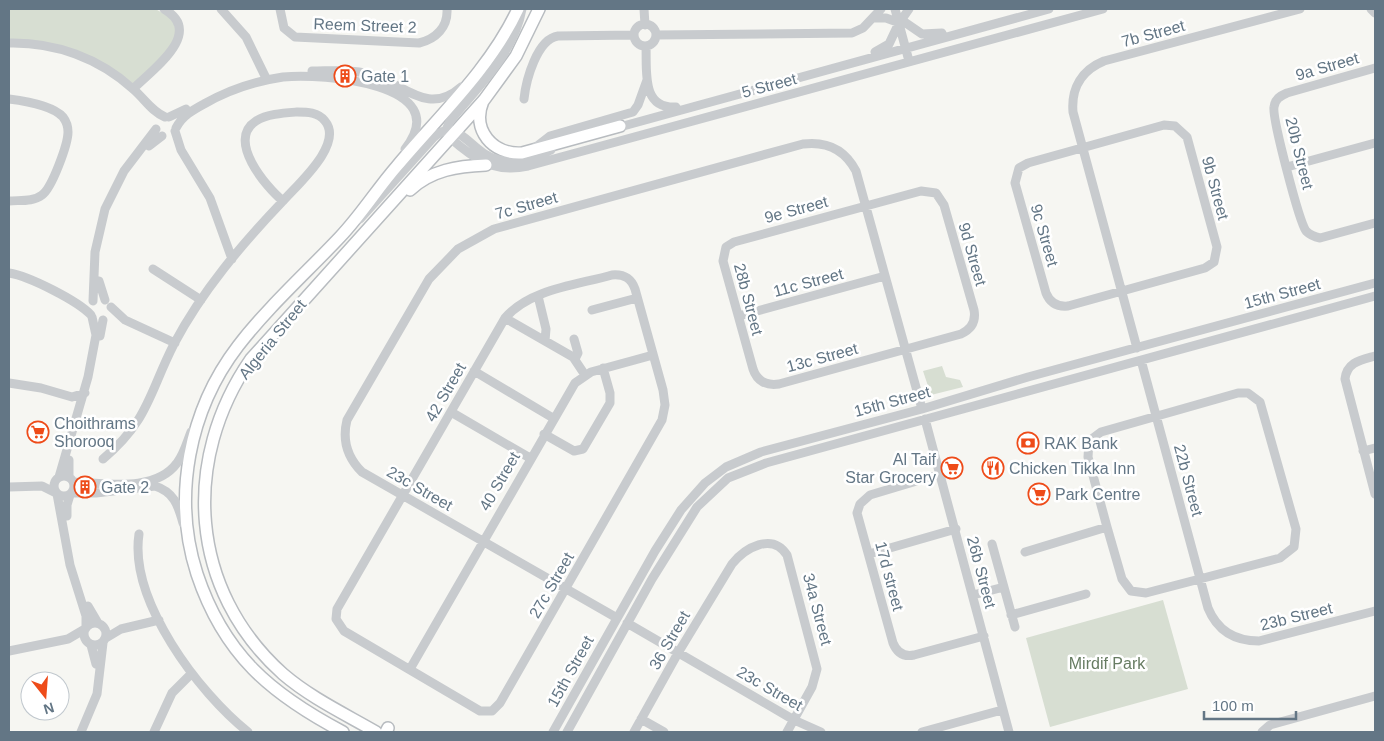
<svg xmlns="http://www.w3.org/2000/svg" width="1384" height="741" font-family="Arial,sans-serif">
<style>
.green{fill:#d7ded2}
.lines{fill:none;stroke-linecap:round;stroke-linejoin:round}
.major-casing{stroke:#b8bcc0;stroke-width:14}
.minor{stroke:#c8cbce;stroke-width:9}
.major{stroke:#fff;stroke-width:11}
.labels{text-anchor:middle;stroke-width:5;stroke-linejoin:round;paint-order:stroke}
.street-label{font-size:16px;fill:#637685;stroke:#fff}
.poi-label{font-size:16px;fill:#637685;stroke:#fff;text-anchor:start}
.park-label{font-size:16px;fill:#677c62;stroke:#fff}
</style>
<rect width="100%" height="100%" fill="#f6f6f2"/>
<path class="green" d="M9 9H155C173 18 175 21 178 41L134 84 88 57 9 41Z
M942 366 946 377 960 380 963 387 931 395 923 371Z
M1163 600 1188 689 1050 727 1026 638Z"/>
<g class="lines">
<g class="major-casing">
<path id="major" d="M483 101C471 130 493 155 522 153L620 126
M410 190C431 170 458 166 486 165
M343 732C271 694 224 655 197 574 172 497 189 410 238 346 268 307 306 273 340 237 361 215 377 189 397 166 439 116 490 69 518 9
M376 732C345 714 311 698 283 674 189 590 181 460 251 359L484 100 516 56 539 9
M386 732 388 728"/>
</g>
<path class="minor" d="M221 9 246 37 265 76
M280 9 284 28 295 37 419 43C436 39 448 27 447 9
M522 9C514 54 477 87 450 121L446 130C448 138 454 141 461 147 482 164 500 172 528 166L1103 9
M644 9 645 25
M895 9 909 61
M1371 9 1375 13
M874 18H886L897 22
M902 19 909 9
M903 21 922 34 942 33
M634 35a11 11 0 1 1 22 0a11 11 0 1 1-22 0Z
M656 35 852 33 863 28 881 9
M9 43C55 42 99 58 133 89 144 98 151 111 165 117
M646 46C647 71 641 109 676 107
M875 52 889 44 898 25
M1375 68 1287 93C1280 96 1275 99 1274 107 1272 118 1299 221 1306 231 1310 235 1315 237 1320 238L1375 223
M312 71C331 71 350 69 370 74 404 83 427 117 461 87
M133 89C153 69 205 33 164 9
M9 99C25 101 52 105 63 117 66 121 68 126 68 132 68 144 52 188 42 195 33 202 20 200 9 201
M524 99C526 80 537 39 558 36L634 35
M297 112C307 112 318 112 325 121 344 144 298 184 283 201 266 187 226 140 256 121 267 114 284 113 297 112Z
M169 117 186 109
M1164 125 1175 126 1187 137 1217 247 1214 262 1205 268 1068 306C1057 307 1050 303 1046 293L1015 183 1019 168 1028 163Z
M176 128C182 116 193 110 204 104 228 90 256 81 283 77 322 73 457 83 405 149
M616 128 1049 9
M175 131 181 150 210 198 232 259
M149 146 162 136
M532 150 550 136 633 112 638 105 647 80
M1287 167 1375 143
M921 191 936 193 944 205 974 310C976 321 972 329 961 334L779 384C766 386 757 381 753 369L723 261 726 247 734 242Z
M360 219 434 137C459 115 470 154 499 160 517 164 535 156 551 150
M153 269 201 300
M9 273C29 276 78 301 91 315
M612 275C624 274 631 278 635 289L663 390 665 405 662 420 500 703 492 711H480L344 631 336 619 337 609 505 318C530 289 577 285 612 275Z
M99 281 105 300
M538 296 546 329 545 341
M93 301 95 252 105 209 124 171 156 129
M111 307 125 320 175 343
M592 310 637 298
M739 316 885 276
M505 318 573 357 585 375
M100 336 103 320
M574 339 578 353 575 359
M1137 348 1073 112C1071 88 1082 70 1104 61L1300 9
M1375 356C1361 360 1347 362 1345 379L1375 494
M1141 360 1208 608C1217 630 1234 641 1259 641L1375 611
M474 371 553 418
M9 383 41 388 72 397 85 393
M1238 393H1248L1260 402 1296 529 1294 547 1280 558 1146 593 1131 591 1122 579 1107 527 1088 457 1089 441 1101 432Z
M451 412 530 458
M925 419 1009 732
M544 434 574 451 583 449 610 403V393L603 368
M1363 451 1375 448
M103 459C149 420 149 393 174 344 202 291 242 244 283 201
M69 460V477
M940 474 870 495 860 504 857 513 893 643C897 653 904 657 914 655L984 636
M54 486a10 10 0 1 1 20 0a10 10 0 1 1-20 0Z
M59 477 88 377 96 335 92 317
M74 482C105 483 155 493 177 463 184 454 187 442 191 432
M9 487 42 486 56 493
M72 493H96L155 486C174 492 178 505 183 523
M57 494 70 565 86 616V627
M67 516V505L70 495
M139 534C129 601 199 693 248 732
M992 544 1015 627
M1025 552 1107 527
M869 554 956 529
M973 595 1004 587
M88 606 98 623
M1011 615 1086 594
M617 618 362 472C347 457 342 440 347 420L429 279 458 249 494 229 803 144C827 141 845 150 856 171L922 409
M84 634a11 11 0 1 1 22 0a11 11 0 1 1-22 0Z
M627 623 794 720 821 732
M106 638 121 629 159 620
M91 645 96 664
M9 651 68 639 85 629
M410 669 575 383 591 372 653 355
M641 719 664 732
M81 732 97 694 103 643
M154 732 172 693 191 674
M553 732 655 551 681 510 705 483 726 467 761 452 922 409 1028 377 1375 283
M567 732 652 579 697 507 728 478 766 463 1375 296
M634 732 678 653 732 564C745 548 772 532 787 555L817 669 812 687 787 732
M922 732 1002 710
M1262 732 1270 725 1375 696"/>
<use href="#major" class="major"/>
</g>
<defs>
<g id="building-ring" transform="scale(1.125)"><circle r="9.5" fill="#fff" stroke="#ee4b19" stroke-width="1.5"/><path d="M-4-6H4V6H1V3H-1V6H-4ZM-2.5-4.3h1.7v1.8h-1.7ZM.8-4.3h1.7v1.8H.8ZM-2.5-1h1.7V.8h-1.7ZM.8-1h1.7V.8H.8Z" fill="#ee4b19"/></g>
<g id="supermarket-ring" transform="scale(1.125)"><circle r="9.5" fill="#fff" stroke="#ee4b19" stroke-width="1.5"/><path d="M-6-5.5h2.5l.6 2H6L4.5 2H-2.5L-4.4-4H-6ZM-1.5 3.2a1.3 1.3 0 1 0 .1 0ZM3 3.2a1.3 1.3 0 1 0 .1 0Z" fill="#ee4b19"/></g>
<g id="bank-ring" transform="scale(1.125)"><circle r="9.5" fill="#fff" stroke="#ee4b19" stroke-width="1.5"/><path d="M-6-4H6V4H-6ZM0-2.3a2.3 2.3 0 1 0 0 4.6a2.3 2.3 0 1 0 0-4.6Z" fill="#ee4b19"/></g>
<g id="restaurant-ring" transform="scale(1.125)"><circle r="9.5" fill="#fff" stroke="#ee4b19" stroke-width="1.5"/><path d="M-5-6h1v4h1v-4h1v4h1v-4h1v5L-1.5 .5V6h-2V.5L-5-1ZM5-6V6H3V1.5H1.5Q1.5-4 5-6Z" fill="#ee4b19"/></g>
</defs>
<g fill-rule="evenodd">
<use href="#building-ring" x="345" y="76"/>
<use href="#supermarket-ring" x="38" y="432"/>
<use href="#bank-ring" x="1028" y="443"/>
<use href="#supermarket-ring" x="952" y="468"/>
<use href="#restaurant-ring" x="993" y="468"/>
<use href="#building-ring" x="85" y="487"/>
<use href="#supermarket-ring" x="1039" y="494"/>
</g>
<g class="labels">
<g class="street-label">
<text transform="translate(365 25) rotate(2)" y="6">Reem Street 2</text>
<text transform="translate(1153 33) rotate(-15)" y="6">7b Street</text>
<text transform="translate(1327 66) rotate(-16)" y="6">9a Street</text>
<text transform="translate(769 85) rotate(-15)" y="6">5 Street</text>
<text transform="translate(1300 153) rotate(76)" y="6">20b Street</text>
<text transform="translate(1216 188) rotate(75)" y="6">9b Street</text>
<text transform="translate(526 205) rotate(-16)" y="6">7c Street</text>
<text transform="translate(796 209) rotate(-15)" y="6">9e Street</text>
<text transform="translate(1045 235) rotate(74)" y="6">9c Street</text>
<text transform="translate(973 254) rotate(74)" y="6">9d Street</text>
<text transform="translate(808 282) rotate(-15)" y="6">11c Street</text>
<text transform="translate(1282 293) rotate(-15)" y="6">15th Street</text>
<text transform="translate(749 299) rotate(75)" y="6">28b Street</text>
<text transform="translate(272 339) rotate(-51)" y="6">Algeria Street</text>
<text transform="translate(822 357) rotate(-15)" y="6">13c Street</text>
<text transform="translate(445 392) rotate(-60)" y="6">42 Street</text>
<text transform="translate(892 401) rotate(-15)" y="6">15th Street</text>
<text transform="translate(1189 480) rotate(75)" y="6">22b Street</text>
<text transform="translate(499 481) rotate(-60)" y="6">40 Street</text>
<text transform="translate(420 488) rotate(30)" y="6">23c Street</text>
<text transform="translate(982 572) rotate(75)" y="6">26b Street</text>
<text transform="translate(890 576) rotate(75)" y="6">17d street</text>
<text transform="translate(551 585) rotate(-60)" y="6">27c Street</text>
<text transform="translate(818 609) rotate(75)" y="6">34a Street</text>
<text transform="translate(1296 616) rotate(-14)" y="6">23b Street</text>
<text transform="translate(669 640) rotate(-60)" y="6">36 Street</text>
<text transform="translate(570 671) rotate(-61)" y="6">15th Street</text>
<text transform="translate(770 688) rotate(30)" y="6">23c Street</text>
</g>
<g class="poi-label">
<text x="361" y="82">Gate 1</text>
<text x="54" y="429">Choithrams<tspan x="54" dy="18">Shorooq</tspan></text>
<text x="1044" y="449">RAK Bank</text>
<text x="936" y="465" text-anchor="end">Al Taif<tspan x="936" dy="18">Star Grocery</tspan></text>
<text x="1009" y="474">Chicken Tikka Inn</text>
<text x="101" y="493">Gate 2</text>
<text x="1055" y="500">Park Centre</text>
</g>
<g class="park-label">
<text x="1107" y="669">Mirdif Park</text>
</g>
</g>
<rect width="1384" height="741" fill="none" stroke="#637685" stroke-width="20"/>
<g transform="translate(45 696) rotate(163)"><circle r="24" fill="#ffffff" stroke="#c1c8ce"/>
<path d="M0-4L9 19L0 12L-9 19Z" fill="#ee4b19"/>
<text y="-8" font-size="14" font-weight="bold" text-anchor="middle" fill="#637685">N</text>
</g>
<path d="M1204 711v8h92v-8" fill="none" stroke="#637685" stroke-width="2.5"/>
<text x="1212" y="711" font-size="15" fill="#637685" stroke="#ffffff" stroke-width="4" paint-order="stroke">100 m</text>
</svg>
